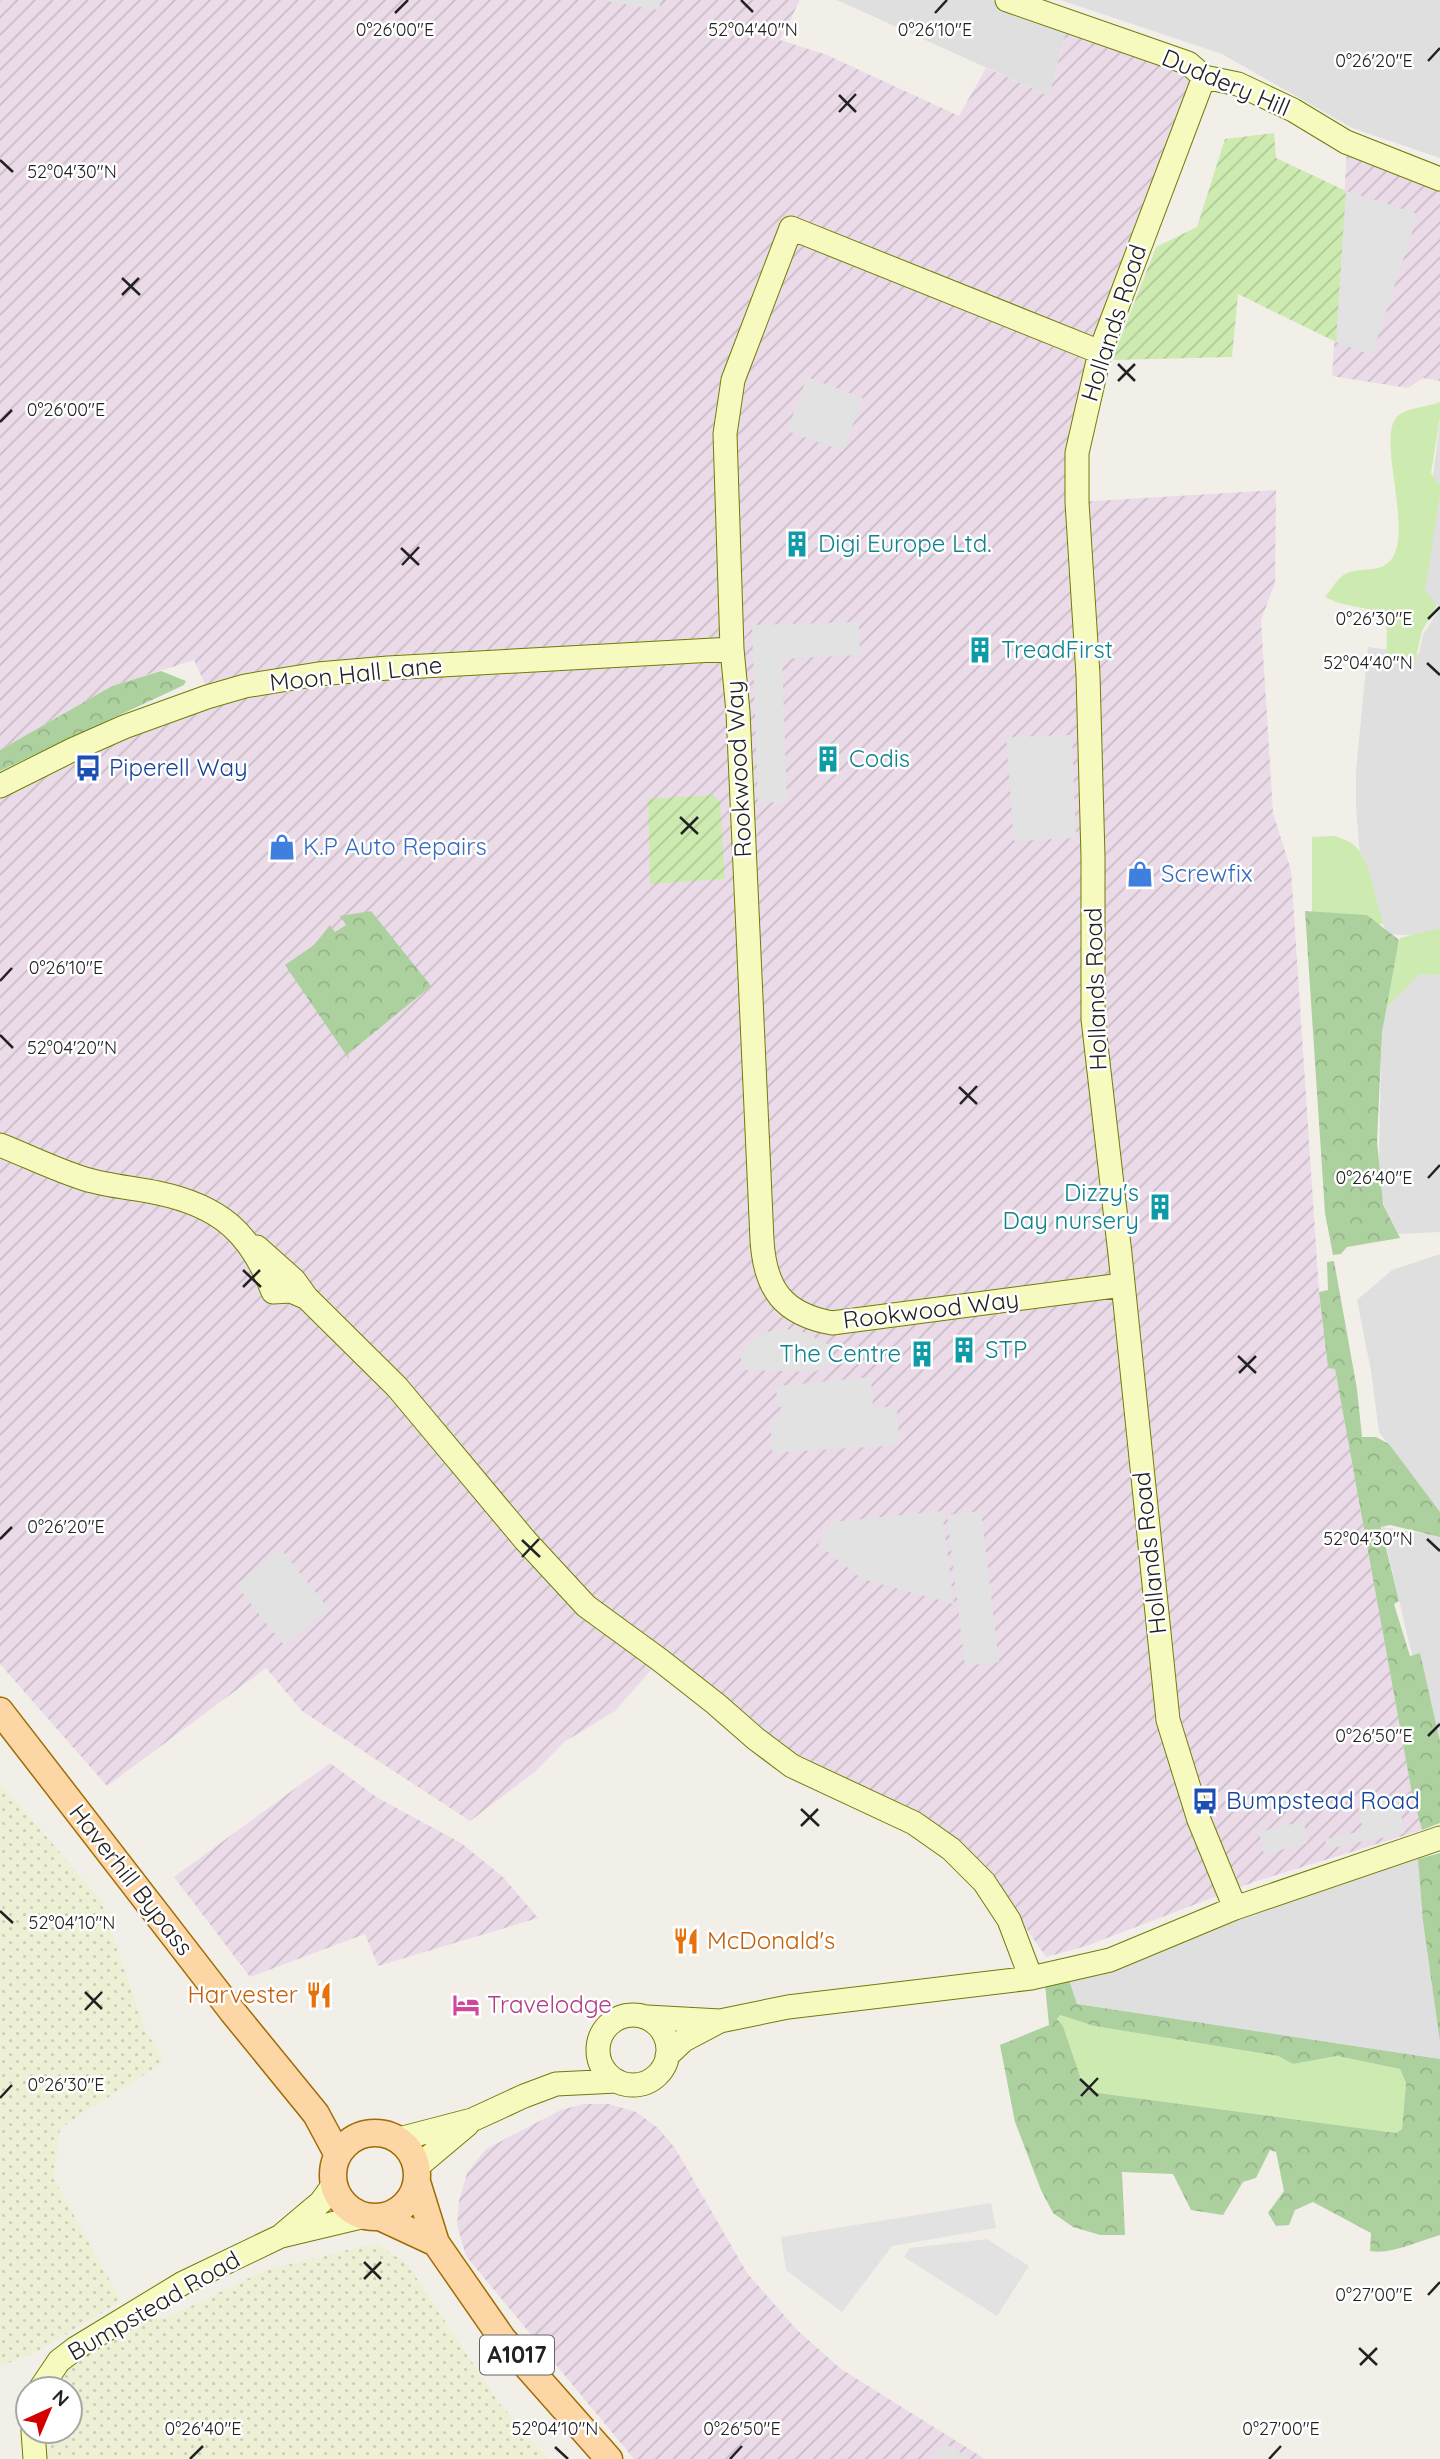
<svg xmlns="http://www.w3.org/2000/svg" width="1440" height="2459" font-family="Quicksand,sans-serif">
<style>
.residential{fill:#e0dfdf}
.industrial{fill:url(#industrial-furrows)}
.farmland{fill:url(#farmland-dots)}
.grass{fill:#cdebb0}
.forest{fill:url(#forest-crowns);fill-rule:evenodd}
.garden{fill:url(#garden-furrows)}
.parking{fill:#e2e2e2}
.lines{fill:none;stroke-linecap:round;stroke-linejoin:round}
.secondary-casing{stroke:#707d05;stroke-width:25}
.primary-casing{stroke:#a06b00;stroke-width:29}
.secondary{stroke:#f7fabf;stroke-width:23}
.primary{stroke:#fcd6a4;stroke-width:26}
.ticks{fill:none;stroke:#222;stroke-width:2.5}
.labels{text-anchor:middle;stroke-width:5;stroke-linejoin:round;paint-order:stroke}
.shield{fill:#fff;stroke:#646464;stroke-width:2}
.shield-label{font-size:23px;font-weight:bold;fill:#222}
.street-label{font-size:24px;fill:#222;stroke:#fff}
.culture-label{font-size:24px;fill:#0d838f;stroke:#fff;text-anchor:start}
.transit-label{font-size:24px;fill:#164399;stroke:#fff;text-anchor:start}
.shop-label{font-size:24px;fill:#366cbe;stroke:#fff;text-anchor:start}
.food-label{font-size:24px;fill:#c56008;stroke:#fff;text-anchor:start}
.hotel-label{font-size:24px;fill:#b23c85;stroke:#fff;text-anchor:start}
.ticks-label{font-size:18px;text-anchor:middle;fill:#222;stroke:#fff;stroke-width:5;stroke-linejoin:round;paint-order:stroke}
</style>
<defs>
<pattern id="industrial-furrows" width="10" height="10" patternUnits="userSpaceOnUse" patternTransform="scale(1.75)"><rect width="10" height="10" fill="#ebdbe8"/><path d="M-1 1l2-2M0 10L10 0M9 11l2-2" fill="none" stroke="#c9bcc7"/></pattern>
<pattern id="farmland-dots" width="8" height="8" patternUnits="userSpaceOnUse" patternTransform="scale(1.75)"><rect width="8" height="8" fill="#eef0d5"/><path d="M2 2h.1M6 6h.1" fill="none" stroke="#ccceb7" stroke-width="1.8" stroke-linecap="round"/></pattern>
<pattern id="forest-crowns" width="20" height="18" patternUnits="userSpaceOnUse" patternTransform="scale(1.75)"><rect width="20" height="18" fill="#add19e"/><path d="M2 6a3 3 0 1 1 6 0M12 15a3 3 0 1 1 6 0" fill="none" stroke="#95b388"/></pattern>
<pattern id="garden-furrows" width="10" height="10" patternUnits="userSpaceOnUse" patternTransform="scale(1.75)"><rect width="10" height="10" fill="#cdebb0"/><path d="M-1 1l2-2M0 10L10 0M9 11l2-2" fill="none" stroke="#b0c997"/></pattern>
</defs>
<rect width="100%" height="100%" fill="#f2efe9"/>
<path class="residential" d="M837 0H993L1066 32 1049 96Z
M1060 0H1440V158L1352 128 1222 54Z
M1440 420V607L1400 572 1425 542Z
M1440 608V937L1388 934 1362 885 1356 806V771L1368 647 1419 654 1423 635Z
M1420 971 1440 973V1232L1398 1234 1381 1198 1379 1157 1382 1009Z
M1440 1254V1512L1379 1432 1371 1371 1357 1300 1392 1270Z
M1382 1527 1440 1536V1742L1410 1647Z
M1418 1859 1440 2040V2059L1077 2004 1068 1977 1311 1890Z"/>
<path class="industrial" d="M0 0H800L780 40 827 55 959 116 986 68 1049 96 1066 32 1204 77 1100 352 1078 502 1276 490 1275 583 1261 620 1273 813 1291 870 1319 1292 1328 1367 1335 1369 1412 1794 1422 1830 1254 1882 1086 1946 1046 1957 992 1879 792 1766 660 1660 615 1711 564 1742 536 1771 470 1821 302 1711 266 1668 107 1786 0 1664V786L207 697 204 682 194 660 112 686 0 750Z
M1347 152 1440 188V381L1423 378 1408 388 1332 376Z
M330 1763 378 1798 461 1843 504 1878 538 1918 378 1966 365 1934 250 1977 174 1877Z
M583 2104H609L636 2112 658 2128 675 2148 747 2273 797 2330 841 2369 985 2459H634L466 2256 457 2225 459 2201 467 2173 486 2149 561 2110Z"/>
<path class="farmland" d="M0 1783 101 1900 144 2027 164 2062 60 2128 54 2179 121 2301 35 2353 0 2366Z
M376 2243 408 2265 499 2403 549 2459H41L38 2431H70V2389H48L64 2366 142 2318H166L266 2270Z"/>
<path class="grass" d="M1440 402V418L1431 473 1440 486V494L1425 591 1437 605 1422 631 1414 665 1386 660 1387 631 1382 612 1338 603 1325 597C1330 591 1336 581 1342 576 1359 564 1383 577 1394 555 1411 522 1375 432 1399 415 1410 407 1428 407 1440 402Z
M1335 836C1339 838 1346 840 1350 842 1372 856 1373 899 1384 923L1376 925 1312 915V837Z
M1440 928V975L1420 974 1384 1010 1400 938Z
M1060 2015 1094 2026 1278 2056 1293 2064 1337 2056 1400 2069 1406 2083 1402 2129 1396 2133 1091 2092 1082 2082 1063 2026 1057 2019Z"/>
<path class="forest" d="M161 671 186 681 184 685 0 771V750L112 686Z
M371 911 431 986 348 1054 349 1059 285 965 314 945 330 925 335 932 346 925 340 916Z
M1305 911 1367 915 1399 940 1382 1032 1377 1141 1383 1204 1400 1238 1347 1247 1341 1254 1333 1255 1325 1213Z
M1334 1261 1357 1389 1362 1437H1376L1389 1444 1440 1512V1537L1390 1525 1381 1527 1399 1601 1394 1604 1410 1656 1420 1653 1440 1742V1823L1422 1830 1412 1794 1335 1369 1328 1368 1319 1292 1328 1290 1327 1262Z
M1440 1853V2042L1423 1921 1418 1859Z
M1068 1977 1077 2004 1440 2059V2235C1419 2241 1391 2255 1370 2251L1371 2233 1313 2202 1295 2210 1289 2225 1276 2226 1268 2213 1284 2191 1276 2152 1270 2150 1256 2178 1243 2182 1223 2215 1191 2210 1173 2174 1122 2172 1125 2235H1100L1073 2227 1053 2213 1041 2190 1015 2122 1000 2045 1049 2025 1045 1984ZM1060 2015 1094 2026 1278 2056 1293 2064 1337 2056 1400 2069 1406 2083 1402 2129 1396 2133 1091 2092 1082 2082 1063 2026 1057 2019Z"/>
<path class="garden" d="M1274 133 1276 158 1346 191 1336 342 1238 294 1232 357 1112 360 1156 247 1197 227 1225 139Z
M713 795 720 802 725 879 650 884 648 799Z"/>
<path class="parking" d="M601 0H661L659 10Z
M1346 191 1418 214 1372 355 1336 342Z
M807 377 863 398 843 451 787 431Z
M859 622 860 655 782 659 787 802 758 803 752 625Z
M1072 735 1076 838 1014 841 1006 737Z
M782 1329 799 1330 831 1346 828 1353 832 1364 814 1372 741 1370V1353L753 1340 766 1332Z
M871 1377 873 1408 897 1406 899 1445 772 1453 770 1419 782 1417 781 1407H776L777 1386Z
M942 1511 954 1604 862 1579 818 1544 833 1522Z
M981 1511 999 1662 965 1666 947 1515Z
M281 1549 329 1609 284 1645 236 1585Z
M1397 1797 1405 1833 1327 1849 1325 1839 1363 1831 1358 1805Z
M1304 1821 1307 1843 1264 1854 1259 1832Z
M991 2203 996 2228 892 2246 842 2312 786 2270 781 2237Z
M987 2239 1029 2266 997 2316 904 2257 910 2248Z
M943 2442 971 2459H933Z"/>
<g class="lines">
<g class="secondary-casing">
<path id="secondary" d="M1007 0 1188 63 1204 77 1238 84 1293 110 1346 142 1440 179
M1204 77 1100 352 1077 453V502L1088 675 1093 857V1019L1120 1254 1168 1720 1199 1820 1235 1908
M1100 352 791 228 733 380 725 434 732 649 738 712 762 1240C765 1289 783 1314 832 1323L1122 1285
M0 786 72 750 124 727 207 697 245 686 318 674 388 668 732 649
M0 1145C28 1156 56 1170 85 1179 108 1186 134 1188 158 1193 220 1206 251 1233 273 1292L291 1291 307 1298 397 1387 525 1540 586 1606 660 1660 716 1704 756 1739 792 1766 914 1823 951 1849 984 1882 1009 1920 1031 1978
M257 1247 294 1280 307 1298
M598 2050a35 35 0 1 1 70 0a35 35 0 1 1-70 0Z
M647 2017 720 2021
M667 2056 684 2040 720 2021 788 2007 1031 1978 1110 1960 1235 1908 1440 1838
M399 2139 472 2120 524 2096 556 2084 617 2081
M417 2167 467 2125
M283 2234 321 2202 334 2184
M40 2389 59 2361 76 2348 183 2283 281 2236 365 2216
M33 2431 35 2459"/>
</g>
<g class="primary-casing">
<path id="primary" d="M0 1711 232 2011 316 2114 338 2155
M333 2175a42 42 0 1 1 84 0a42 42 0 1 1-84 0Z
M417 2182 436 2243 502 2338 609 2459
M380 2217 436 2243"/>
</g>
<use href="#secondary" class="secondary"/>
<use href="#primary" class="primary"/>
</g>
<path class="ticks" d="M741 0 753 12M395 13 408 0M935 13 947 0M1428 61 1440 48M839 95 856 112M839 112 856 94M0 160 13 172M122 278 140 295M122 295 139 278M1118 364 1135 381M1118 381 1135 364M0 422 12 410M401 548 419 565M402 565 419 547M1428 619 1440 607M1427 663 1440 675M680 817 698 834M681 834 698 817M0 981 12 968M0 1035 13 1048M959 1087 977 1104M960 1104 977 1086M1428 1178 1440 1165M243 1270 261 1287M243 1287 260 1270M1238 1356 1256 1373M1239 1373 1256 1356M0 1539 12 1527M1427 1539 1440 1551M522 1540 540 1557M522 1557 539 1539M1428 1736 1440 1724M801 1809 819 1826M801 1826 818 1809M0 1911 13 1923M85 1992 102 2009M85 2010 102 1992M1080 2079 1098 2096M1081 2096 1098 2078M0 2098 12 2085M364 2262 381 2279M364 2279 381 2262M1428 2295 1440 2282M1359 2348 1377 2365M1360 2365 1377 2348M555 2447 568 2459M190 2459 203 2446M730 2459 742 2446M1269 2459 1281 2446"/>
<defs>
<g id="building-bare" transform="scale(2.1)"><path d="M-4-6H4V6H1V3H-1V6H-4ZM-2.5-4.3h1.7v1.8h-1.7ZM.8-4.3h1.7v1.8H.8ZM-2.5-1h1.7V.8h-1.7ZM.8-1h1.7V.8H.8Z" fill="#0f9aa8" stroke="#fff" stroke-width="2.5" paint-order="stroke"/></g>
<g id="bus-bare" transform="scale(2.1)"><path d="M-5-6H5V4H4V6H2V4H-2V6H-4V4H-5ZM-3.5-4V0h7V-4ZM-3.5 1.2v1.5H-2V1.2ZM2 1.2v1.5H3.5V1.2Z" fill="#1a4fb4" stroke="#fff" stroke-width="2.5" paint-order="stroke"/></g>
<g id="shop-bare" transform="scale(2.1)"><path d="M-5-2.5h2.3a2.7 3.5 0 0 1 5.4 0H5L5.5 6h-11ZM-1.5-2.5h3a1.5 2.3 0 0 0-3 0Z" fill="#3f7fe0" stroke="#fff" stroke-width="2.5" paint-order="stroke"/></g>
<g id="restaurant-bare" transform="scale(2.1)"><path d="M-5-6h1v4h1v-4h1v4h1v-4h1v5L-1.5 .5V6h-2V.5L-5-1ZM5-6V6H3V1.5H1.5Q1.5-4 5-6Z" fill="#e8710a" stroke="#fff" stroke-width="2.5" paint-order="stroke"/></g>
<g id="hotel-bare" transform="scale(2.1)"><path d="M-6-4.5h1.5V1H6V5H4.5V3h-9V5H-6ZM-4 0a1.8 1.8 0 1 1 3.6 0ZM.5 0V-2.5h3Q6-2.5 6 0Z" fill="#d1479c" stroke="#fff" stroke-width="2.5" paint-order="stroke"/></g>
</defs>
<g fill-rule="evenodd">
<use href="#building-bare" x="797" y="544"/>
<use href="#building-bare" x="980" y="650"/>
<use href="#building-bare" x="828" y="759"/>
<use href="#bus-bare" x="88" y="768"/>
<use href="#shop-bare" x="282" y="847"/>
<use href="#shop-bare" x="1140" y="874"/>
<use href="#building-bare" x="1160" y="1207"/>
<use href="#building-bare" x="964" y="1350"/>
<use href="#building-bare" x="922" y="1354"/>
<use href="#bus-bare" x="1205" y="1801"/>
<use href="#restaurant-bare" x="686" y="1941"/>
<use href="#restaurant-bare" x="319" y="1995"/>
<use href="#hotel-bare" x="466" y="2005"/>
</g>
<g class="labels">
<rect class="shield" x="480" y="2335.5" width="74" height="39" rx="5"/>
<g class="shield-label">
<text x="517" y="2363">A1017</text>
</g>
<g class="street-label">
<text transform="translate(1226 83) rotate(23)" y="8">Duddery Hill</text>
<text transform="translate(1114 323) rotate(-72)" y="8">Hollands Road</text>
<text transform="translate(356 674) rotate(-6)" y="8">Moon Hall Lane</text>
<text transform="translate(739 769) rotate(-93)" y="8">Rookwood Way</text>
<text transform="translate(1096 989) rotate(-92)" y="8">Hollands Road</text>
<text transform="translate(931 1310) rotate(-7)" y="8">Rookwood Way</text>
<text transform="translate(1150 1553) rotate(-96)" y="8">Hollands Road</text>
<text transform="translate(131 1880) rotate(52)" y="8">Haverhill Bypass</text>
<text transform="translate(154 2306) rotate(-30)" y="8">Bumpstead Road</text>
</g>
<g class="culture-label">
<text x="818" y="552">Digi Europe Ltd.</text>
<text x="1001" y="658">TreadFirst</text>
<text x="849" y="767">Codis</text>
<text x="1139" y="1201" text-anchor="end">Dizzy's<tspan x="1139" dy="28">Day nursery</tspan></text>
<text x="985" y="1358">STP</text>
<text x="901" y="1362" text-anchor="end">The Centre</text>
</g>
<g class="transit-label">
<text x="109" y="776">Piperell Way</text>
<text x="1226" y="1809">Bumpstead Road</text>
</g>
<g class="shop-label">
<text x="303" y="855">K.P Auto Repairs</text>
<text x="1161" y="882">Screwfix</text>
</g>
<g class="food-label">
<text x="707" y="1949">McDonald's</text>
<text x="298" y="2003" text-anchor="end">Harvester</text>
</g>
<g class="hotel-label">
<text x="487" y="2013">Travelodge</text>
</g>
</g>
<g class="ticks-label">
<text x="753" y="36">52°04'40"N</text>
<text x="395" y="36">0°26'00"E</text>
<text x="935" y="36">0°26'10"E</text>
<text x="1374" y="67">0°26'20"E</text>
<text x="72" y="178">52°04'30"N</text>
<text x="66" y="416">0°26'00"E</text>
<text x="1374" y="625">0°26'30"E</text>
<text x="1368" y="669">52°04'40"N</text>
<text x="66" y="974">0°26'10"E</text>
<text x="72" y="1054">52°04'20"N</text>
<text x="1374" y="1184">0°26'40"E</text>
<text x="66" y="1533">0°26'20"E</text>
<text x="1368" y="1545">52°04'30"N</text>
<text x="1374" y="1742">0°26'50"E</text>
<text x="72" y="1929">52°04'10"N</text>
<text x="66" y="2091">0°26'30"E</text>
<text x="1374" y="2301">0°27'00"E</text>
<text x="203" y="2435">0°26'40"E</text>
<text x="742" y="2435">0°26'50"E</text>
<text x="1281" y="2435">0°27'00"E</text>
<text x="555" y="2435">52°04'10"N</text>
</g>
<g transform="translate(49 2410) rotate(44)"><circle r="33" fill="#ffffff" stroke="#a7a7a7" stroke-width="2"/>
<path d="M0-5L12 26L0 18L-12 26Z" fill="#d40000"/>
<text y="-10" font-size="19" font-weight="bold" text-anchor="middle" fill="#222222">N</text>
</g>
</svg>
